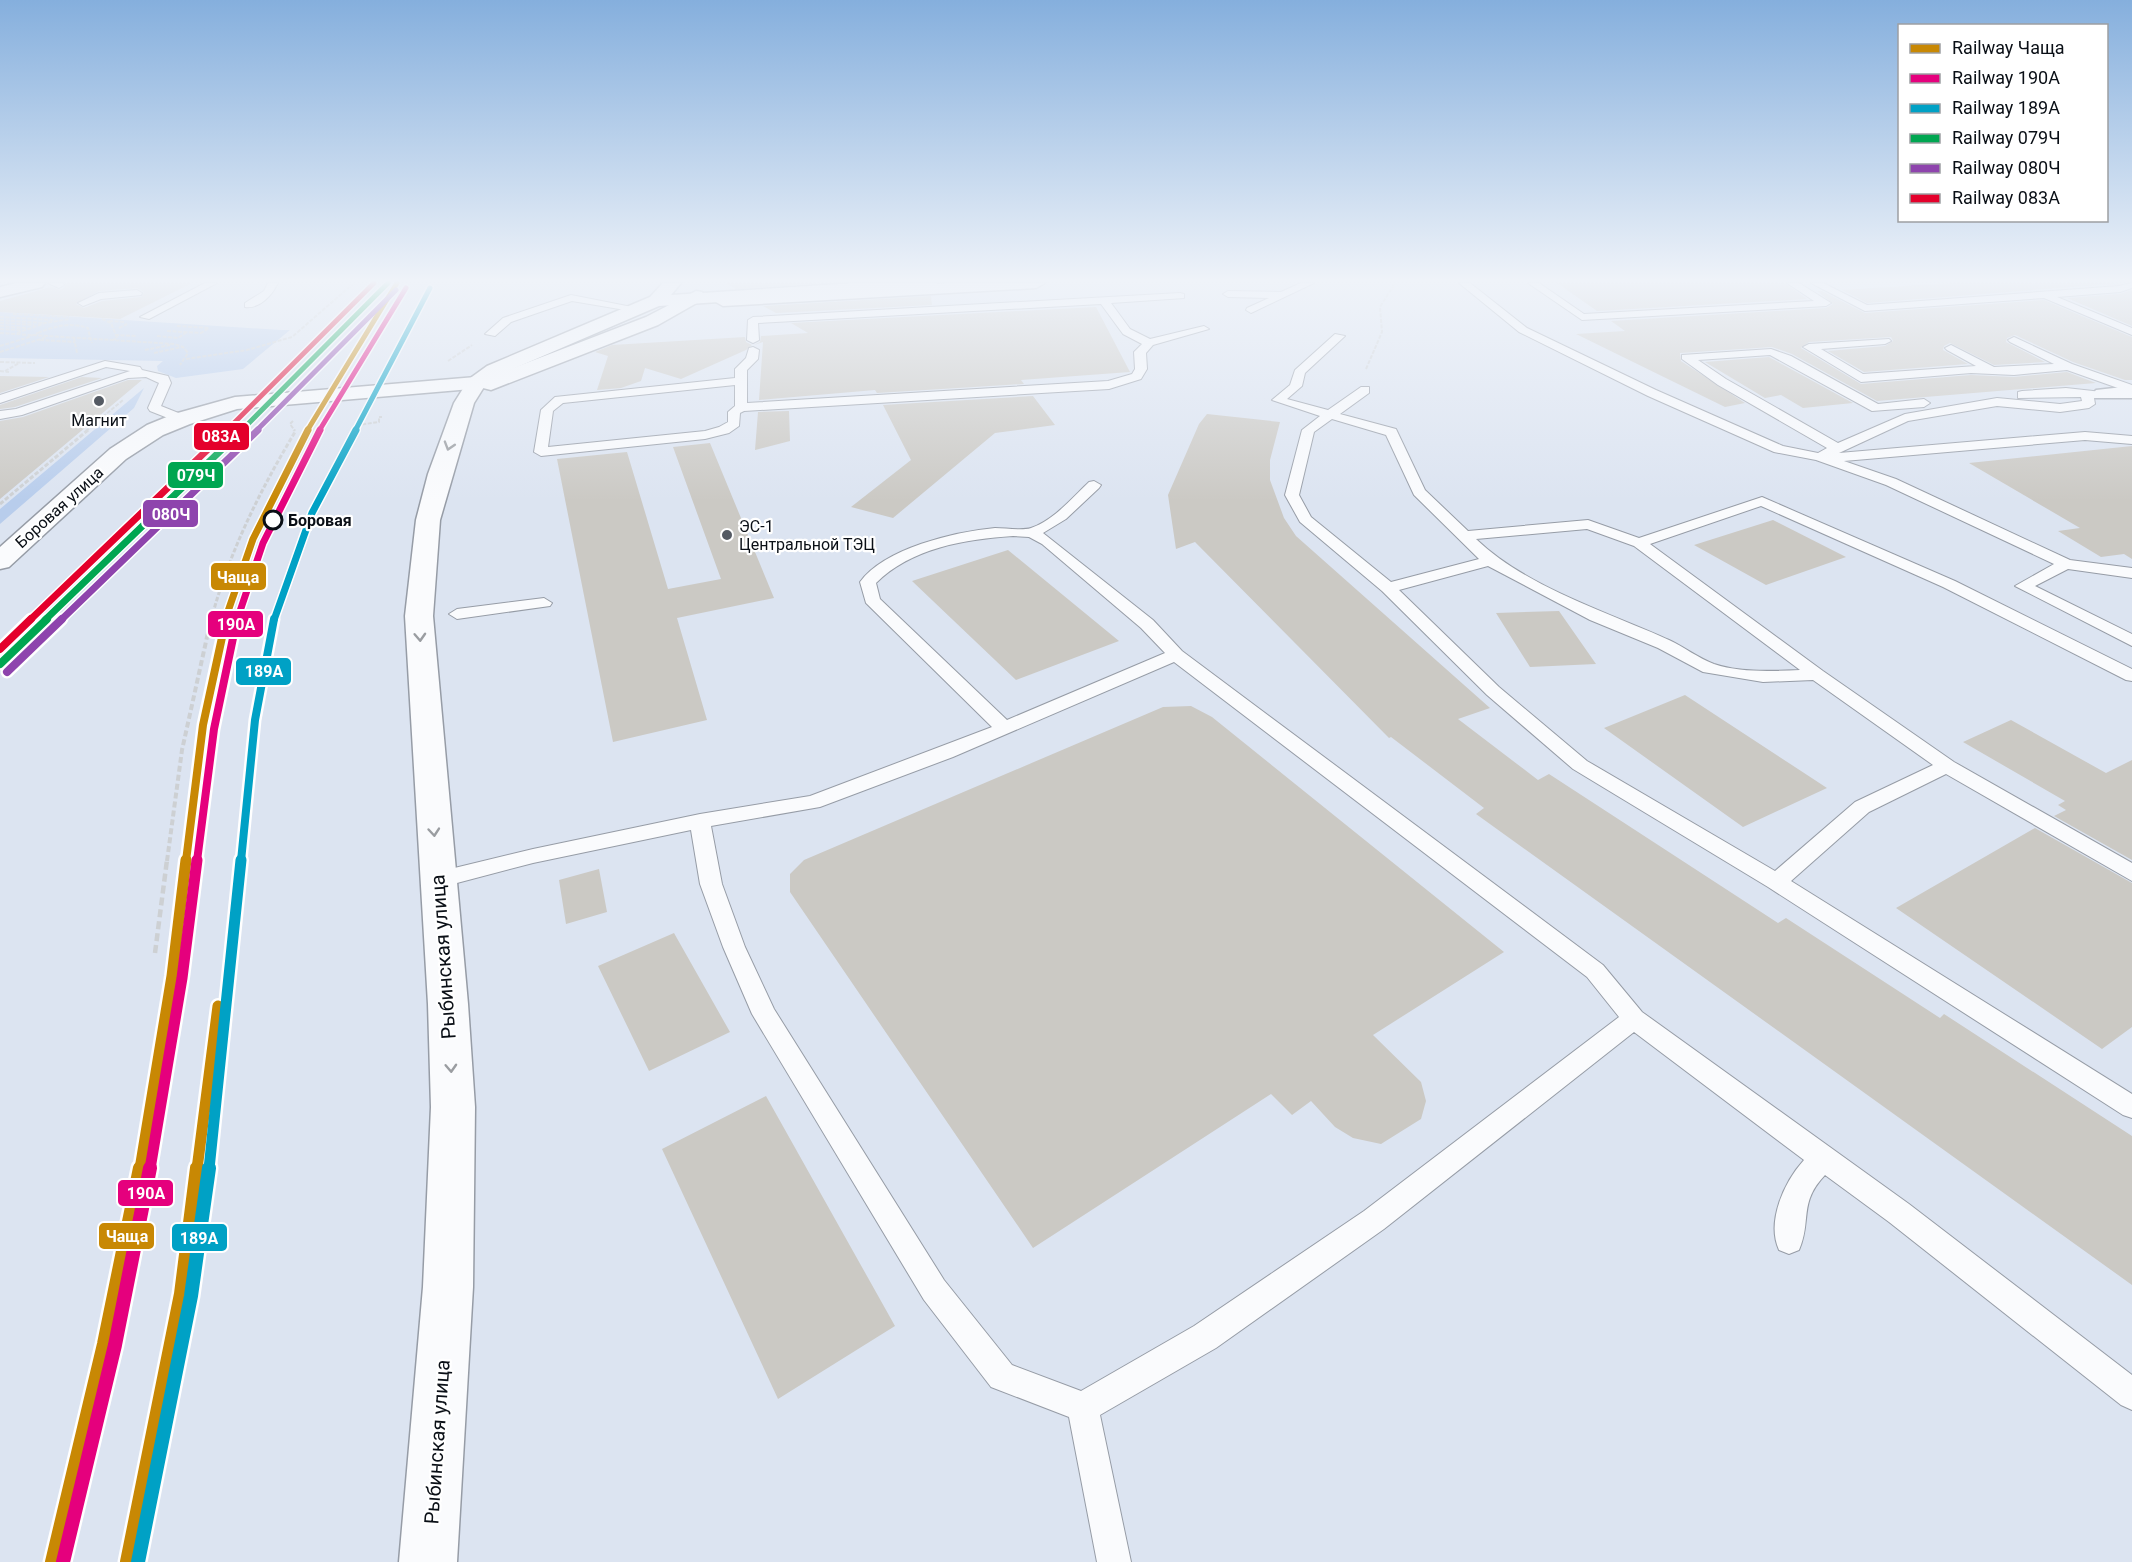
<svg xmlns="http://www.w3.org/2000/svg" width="2132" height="1562" font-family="Roboto,sans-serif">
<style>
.green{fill:#b8cdec}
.building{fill:#cbc9c4;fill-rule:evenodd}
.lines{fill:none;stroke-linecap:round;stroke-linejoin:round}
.service-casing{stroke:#969ca6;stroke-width:2}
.minor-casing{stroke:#969ca6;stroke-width:3}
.tertiary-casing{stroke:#969ca6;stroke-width:3}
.secondary-casing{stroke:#969ca6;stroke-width:3}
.primary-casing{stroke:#969ca6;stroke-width:3}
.path-far3{stroke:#cdd0d3;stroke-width:2;stroke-dasharray:4 1.5;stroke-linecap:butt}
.path-far2{stroke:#cdd0d3;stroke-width:3;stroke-dasharray:4.5 2;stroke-linecap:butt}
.path-far1{stroke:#cdd0d3;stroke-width:4;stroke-dasharray:6 3;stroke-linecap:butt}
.path{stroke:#cdd0d3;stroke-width:4.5;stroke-dasharray:8 4;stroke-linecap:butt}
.service{fill:#fafbfd;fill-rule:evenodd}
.minor{fill:#fafbfd;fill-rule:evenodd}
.tertiary{fill:#fafbfd;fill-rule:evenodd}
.secondary{fill:#fafbfd;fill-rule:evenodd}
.primary{fill:#fafbfd;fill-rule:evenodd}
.path-bridge{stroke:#cdd0d3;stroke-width:2;stroke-dasharray:4 1.5;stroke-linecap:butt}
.rail-1-far4-casing{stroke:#fff;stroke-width:8}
.rail-1-far3-casing{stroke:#fff;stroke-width:10}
.rail-1-far2-casing{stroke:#fff;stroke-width:13}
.rail-1-far1-casing{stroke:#fff;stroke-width:16}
.rail-1-casing{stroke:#fff;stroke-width:19}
.rail-2-far4-casing{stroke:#fff;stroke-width:8}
.rail-2-far3-casing{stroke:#fff;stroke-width:10}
.rail-2-far2-casing{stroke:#fff;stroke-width:13}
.rail-2-far1-casing{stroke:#fff;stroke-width:16}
.rail-2-casing{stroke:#fff;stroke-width:19}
.rail-3-far4-casing{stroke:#fff;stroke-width:8}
.rail-3-far3-casing{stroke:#fff;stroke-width:10}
.rail-3-far2-casing{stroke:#fff;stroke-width:13}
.rail-3-far1-casing{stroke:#fff;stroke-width:16}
.rail-3-casing{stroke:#fff;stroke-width:19}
.rail-4-far2-casing{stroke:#fff;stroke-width:8}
.rail-4-far1-casing{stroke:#fff;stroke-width:10}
.rail-4-casing{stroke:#fff;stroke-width:13}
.rail-5-far2-casing{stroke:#fff;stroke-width:8}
.rail-5-far1-casing{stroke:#fff;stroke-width:10}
.rail-5-casing{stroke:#fff;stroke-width:13}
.rail-6-far2-casing{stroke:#fff;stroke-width:8}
.rail-6-far1-casing{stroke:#fff;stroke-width:10}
.rail-6-casing{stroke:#fff;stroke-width:13}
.rail-1-far4{stroke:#c88804;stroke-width:5}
.rail-1-far3{stroke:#c88804;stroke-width:7}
.rail-1-far2{stroke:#c88804;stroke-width:8}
.rail-1-far1{stroke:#c88804;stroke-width:11}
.rail-1{stroke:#c88804;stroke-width:14}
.rail-2-far4{stroke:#e5007d;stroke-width:5}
.rail-2-far3{stroke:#e5007d;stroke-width:7}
.rail-2-far2{stroke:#e5007d;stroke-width:8}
.rail-2-far1{stroke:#e5007d;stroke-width:11}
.rail-2{stroke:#e5007d;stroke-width:14}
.rail-3-far4{stroke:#00a1c5;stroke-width:5}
.rail-3-far3{stroke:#00a1c5;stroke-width:7}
.rail-3-far2{stroke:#00a1c5;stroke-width:8}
.rail-3-far1{stroke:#00a1c5;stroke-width:11}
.rail-3{stroke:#00a1c5;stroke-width:14}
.rail-4-far2{stroke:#00a651;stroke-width:5}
.rail-4-far1{stroke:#00a651;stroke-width:7}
.rail-4{stroke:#00a651;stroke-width:8}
.rail-5-far2{stroke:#8e44ad;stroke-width:5}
.rail-5-far1{stroke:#8e44ad;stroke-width:7}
.rail-5{stroke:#8e44ad;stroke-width:8}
.rail-6-far2{stroke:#e4002b;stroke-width:5}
.rail-6-far1{stroke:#e4002b;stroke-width:7}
.rail-6{stroke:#e4002b;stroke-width:8}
.oneway{stroke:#9a9da1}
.poi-dot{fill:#545a63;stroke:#fff;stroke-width:2}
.stop-dot{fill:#fff;stroke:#0a0f16;stroke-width:3}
.labels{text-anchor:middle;stroke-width:4.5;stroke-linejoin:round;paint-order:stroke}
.far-poi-label{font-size:16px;fill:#0a0f16;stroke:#fff}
.far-street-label{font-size:16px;fill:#0a0f16;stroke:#fff}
.far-stop-label{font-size:16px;font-weight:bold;fill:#0a0f16;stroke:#fff;text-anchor:start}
.street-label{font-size:20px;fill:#0a0f16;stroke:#fff}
.line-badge{stroke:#fff;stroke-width:2}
.badge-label{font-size:16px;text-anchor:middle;font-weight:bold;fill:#fff}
</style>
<rect width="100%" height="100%" fill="#dce4f1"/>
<path class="green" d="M0 312 281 330H290L243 369 176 378 158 371 157 366 163 361 0 358Z
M144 388 134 408 0 524V509Z"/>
<path class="building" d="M65 283H192L120 319 0 312V301L51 287 60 290 65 287ZM137 288 144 292 141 297 102 301 84 308 76 304 99 291Z
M726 283H825L736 289Z
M1557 283H1785L1807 299 1597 311Z
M1951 283H2123L1867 303 1842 290Z
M2132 290V326L2067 298 2120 294Z
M1817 291H1822L1865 313 2044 300 2132 337V380H2125L2073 362 2015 335 2007 338 2006 342 2045 362 1994 365 1950 343 1944 346 1943 350 1968 364 1864 372 1828 351 1885 346 1893 341 1891 337 1809 342 1801 348 1861 384 1971 375 2014 377 2067 372 2096 383 1877 401 1792 354 1772 347 1680 353 1681 361 1745 403 1725 407 1576 334 1625 331 1611 321 1826 308 1833 304Z
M931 296 932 305 776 313 763 306Z
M1096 307 1130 372 1021 380 1024 384 877 393 875 390 759 400 763 342 754 345 760 342 761 336 808 333 791 323Z
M745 337 746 342 752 345 746 350 681 379 645 368 641 381 621 388 597 390 608 356 595 352 612 345Z
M1769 357 1853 403 1803 408 1781 395 1765 398 1705 362Z
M0 376 49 377 0 393Z
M82 377 102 378 15 407 0 409V405Z
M128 380H142L0 499V421L23 417Z
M1033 396 1055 425 995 433 893 518 851 507 911 460 883 405Z
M789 411 790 441 755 450 758 412Z
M1207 414 1280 422 1270 460V480L1284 518 1296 536 1490 708 1458 719 1538 780 1549 774 1778 923 1786 918 1940 1018 1944 1014 2132 1136V1285L1476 814 1484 808 1391 737 1389 738 1195 542 1176 549 1168 495 1199 424Z
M710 443 774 598 677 618 707 720 613 742 557 459 627 452 668 589 721 579 673 447Z
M2132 446V559L2124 554 2101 557 2058 531 2080 528 1969 463Z
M1773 520 1846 557 1766 585 1694 545Z
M1008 550 1119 641 1016 680 912 581Z
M1559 611 1596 664 1530 667 1496 613Z
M1685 695 1827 788 1743 827 1604 728Z
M1191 706 1212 717 1504 952 1373 1035 1421 1082 1426 1101 1421 1119 1381 1144 1353 1138 1335 1127 1311 1101 1292 1115 1271 1094 1033 1248 790 892V874L804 860 1163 707Z
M2011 720 2106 773 2132 760V860L2054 816 2066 810 2058 805 2065 801 1963 742Z
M2035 828 2132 883V1027L2102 1049 1896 908Z
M599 869 607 912 566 924 559 880Z
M674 933 730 1032 649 1071 598 966Z
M766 1096 895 1326 778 1399 662 1149Z"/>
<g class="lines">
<g class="service-casing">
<path id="service" d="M48 283H62L64 285 59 288Z
M205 283H217L149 319 140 317Z
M268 283H278C272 295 260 309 245 307V303L264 291Z
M1301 283H1314L1251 313 1246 310 1247 308 1269 298 1228 297 1223 294 1228 291 1281 292Z
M1459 283H1470L1527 328 1656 390 1783 446 1818 453 1827 448 1718 385 1682 359V355L1771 349 1791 356 1878 404 1924 399 1930 403 1924 407 1872 411 1770 355 1698 360 1726 379 1838 443 1905 414 1997 398 2060 404 2082 401 2081 397 2018 398V392L2022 391 2066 388 2102 392V398H2094L2095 404 2089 408 2060 412 1997 406 1908 421 1839 453 2085 432 2132 436V444L2085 440 1844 461 1896 479 2070 560 2132 568V578L2068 569 2035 586 2132 634V646L2015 586 2054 564 1886 485 1816 460 1774 452 1648 396 1519 332Z
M1528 283H1539L1584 314 1814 301 1787 283H1799L1831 303 1826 306 1582 320Z
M1811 283H1823L1867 305 2119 286 2132 283V288L2120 292 2057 297 2132 328V335L2044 298 1865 311Z
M137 290 142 293 141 295 101 299 83 306 78 303 99 293Z
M1180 293 1184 294V298L1111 303 1130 329 1150 339 1204 326 1209 329 1153 345 1146 353 1147 369 1141 379 1109 389 744 411 740 413 739 426 729 433 705 439 541 456 534 452 541 410 555 397 735 378V369L746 358 749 348 753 347 759 350 758 359 747 370V403L1108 381 1132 374 1135 369 1134 352 1142 344 1123 334 1101 304 758 323 759 340 753 343 747 340 748 320 753 317ZM735 385V406L728 412V422L719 427 705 431 548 447 553 411 563 403Z
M571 295 642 309 637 312 572 301 511 322 495 336 485 334 503 318Z
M1335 334 1345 336 1305 373 1302 386 1287 399 1328 410 1361 387H1369V393L1340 414 1396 429 1425 490 1468 531 1588 520 1639 538 1762 497 1955 581 2132 669V681L2126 680 1943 587 1761 506 1650 544 1823 671 1954 762 2132 863V881L1946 774 1869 812 1791 881 2132 1094V1118L2123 1115 1768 887 1573 769 1487 695 1382 591 1300 522 1285 495 1302 430 1320 416 1272 400 1290 385 1295 370ZM1332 419 1386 435 1414 495 1479 559 1391 582 1311 517 1299 495 1314 432ZM1587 529 1634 546 1800 670C1772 671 1741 673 1714 664 1698 658 1684 647 1669 640 1607 612 1526 587 1476 539ZM1488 566 1590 620 1658 648 1703 672 1763 682 1813 680 1933 765 1855 802 1775 871 1587 761 1499 687 1399 590Z
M2014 337 2072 364 2132 385V393L2067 370 2014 375 1971 373 1861 382 1803 347 1809 344 1889 339 1891 341 1885 344 1821 349 1863 374 1976 366 1947 350 1945 348 1951 345 1994 367 2054 364 2010 342 2008 340Z
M105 361 140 367 142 370 168 376 171 383 161 406 186 416V422H178L150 411 148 408 159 383 146 377 128 378 22 415 0 419V411L16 409 130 371 106 367 0 403V395Z
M1094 481 1101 485 1099 488 1066 519 1043 533 1153 620 1182 651 1603 965 1642 1012 1909 1204 2132 1375V1410L2121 1405 1889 1222 1825 1175C1798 1203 1812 1221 1799 1250L1789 1254 1779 1250C1766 1222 1784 1182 1804 1160L1634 1032 1384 1229 1216 1348 1100 1415 1131 1562H1097L1069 1417 991 1387 924 1300 752 1014 723 947 700 884 691 830 533 863 438 888 430 885 427 880 430 875 438 872 533 849 700 814 810 796 992 727 866 603 860 582C885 548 954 532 995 528 1005 528 1022 531 1031 528 1054 520 1072 498 1089 482ZM1013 536 1029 537 1042 544 1141 628 1165 653 1007 720 880 599 876 583C911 548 966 539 1013 536ZM1174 662 1587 977 1619 1017 1364 1211 1194 1326 1081 1391 1012 1365 944 1280 774 1009 745 947 722 884 711 826 820 807 953 757Z
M544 598 552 603 550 606 457 619 449 614 457 609Z"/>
</g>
<g class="minor-casing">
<path id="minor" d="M2132 386V398H2096L2093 394 2096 390Z"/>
</g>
<g class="tertiary-casing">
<path id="tertiary" d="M951 283H1045L1036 288 723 306 714 301 723 296Z
M696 291 702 292 705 296 702 300 658 325 491 390 483 388 237 409 190 424 163 435 126 459 9 567 0 569V547L110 449 147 425 174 414 235 397 476 377 503 372 646 317Z"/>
</g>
<g class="secondary-casing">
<path id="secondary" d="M663 283H681L671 295 855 283H938L929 288 659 306 501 374 484 387 474 403 440 520 433 616 468 1004 475 1107 473 1287 457 1562H399L423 1287 431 1107 428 1004 405 616 416 520 428 474 454 403 469 379 487 366 650 297Z"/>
</g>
<g class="primary-casing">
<path id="primary" d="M16 283H45L42 287 0 297V287Z"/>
</g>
<path class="path-far3" d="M13 314 69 317
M0 317 53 320
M102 319 111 323 117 338 113 340
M0 320 43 323
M109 321 125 322
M0 323 34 325
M0 326 26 328
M177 326 209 328
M119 328 127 324
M0 329 22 330
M167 331 201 333 209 328
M0 333 174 344 183 347 188 353 180 365
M17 333 45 323 70 319
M38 333C54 326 71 322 88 328L90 337
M115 335 137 336
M157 336 178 338 187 332
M74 338 77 353
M40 340 75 342
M0 346 26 338
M145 350 170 345
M0 352 47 337
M154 353 182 347
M186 359 247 350 292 337 354 283
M448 361 472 345
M0 362 35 363
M1366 369 1382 332 1380 307 1395 283
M0 371 9 372
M5 371 19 363
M293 421 290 424 295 431
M86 431 123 400
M355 431 358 425 379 422V417H382"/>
<path class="path-far2" d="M0 504 88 430
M290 578 317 506 356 430
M211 620C229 553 259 492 295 432L294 430"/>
<path class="path-far1" d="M167 861 182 750 211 619"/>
<path class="path" d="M155 953 167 860"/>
<use href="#service" class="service"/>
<use href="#minor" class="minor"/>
<use href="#tertiary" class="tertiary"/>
<use href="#secondary" class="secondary"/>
<use href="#primary" class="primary"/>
<path class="path-bridge" d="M90 337 92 343
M26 338 38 333"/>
<g class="rail-1-far4-casing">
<path id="rail-1-far4" d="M307 431 397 283"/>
</g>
<g class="rail-1-far3-casing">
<path id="rail-1-far3" d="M225 620 253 539 308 430"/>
</g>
<g class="rail-1-far2-casing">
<path id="rail-1-far2" d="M186 861 203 725 226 619"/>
</g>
<g class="rail-1-far1-casing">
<path id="rail-1-far1" d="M140 1169 172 976 186 860
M197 1169 218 1006"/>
</g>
<g class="rail-1-casing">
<path id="rail-1" d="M52 1562 104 1344 140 1168
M127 1562 181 1294 197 1168"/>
</g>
<g class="rail-2-far4-casing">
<path id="rail-2-far4" d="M319 431 406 288"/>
</g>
<g class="rail-2-far3-casing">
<path id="rail-2-far3" d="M237 620 263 543 320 430"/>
</g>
<g class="rail-2-far2-casing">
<path id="rail-2-far2" d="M197 861 214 729 237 619"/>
</g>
<g class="rail-2-far1-casing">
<path id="rail-2-far1" d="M150 1169 182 978 197 860"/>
</g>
<g class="rail-2-casing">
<path id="rail-2" d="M63 1562 115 1345 150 1168"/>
</g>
<g class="rail-3-far4-casing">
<path id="rail-3-far4" d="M355 431 430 288"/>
</g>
<g class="rail-3-far3-casing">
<path id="rail-3-far3" d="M274 620 312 513 356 430"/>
</g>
<g class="rail-3-far2-casing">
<path id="rail-3-far2" d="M241 861 255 720 274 619"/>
</g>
<g class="rail-3-far1-casing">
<path id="rail-3-far1" d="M209 1169 241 860"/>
</g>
<g class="rail-3-casing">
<path id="rail-3" d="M138 1562 191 1296 209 1168"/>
</g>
<g class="rail-4-far2-casing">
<path id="rail-4-far2" d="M241 431 388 283"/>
</g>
<g class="rail-4-far1-casing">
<path id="rail-4-far1" d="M45 620 242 430"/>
</g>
<g class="rail-4-casing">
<path id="rail-4" d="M0 664 47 619"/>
</g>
<g class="rail-5-far2-casing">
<path id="rail-5-far2" d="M256 431 396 290"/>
</g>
<g class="rail-5-far1-casing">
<path id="rail-5-far1" d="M61 620 258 430"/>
</g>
<g class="rail-5-casing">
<path id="rail-5" d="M7 672 62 619"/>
</g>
<g class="rail-6-far2-casing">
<path id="rail-6-far2" d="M226 431 374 283"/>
</g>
<g class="rail-6-far1-casing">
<path id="rail-6-far1" d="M30 620 228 430"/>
</g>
<g class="rail-6-casing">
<path id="rail-6" d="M0 649 31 619"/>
</g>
<use href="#rail-1-far4" class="rail-1-far4"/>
<use href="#rail-1-far3" class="rail-1-far3"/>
<use href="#rail-1-far2" class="rail-1-far2"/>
<use href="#rail-1-far1" class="rail-1-far1"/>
<use href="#rail-1" class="rail-1"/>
<use href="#rail-2-far4" class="rail-2-far4"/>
<use href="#rail-2-far3" class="rail-2-far3"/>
<use href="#rail-2-far2" class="rail-2-far2"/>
<use href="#rail-2-far1" class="rail-2-far1"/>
<use href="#rail-2" class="rail-2"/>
<use href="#rail-3-far4" class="rail-3-far4"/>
<use href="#rail-3-far3" class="rail-3-far3"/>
<use href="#rail-3-far2" class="rail-3-far2"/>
<use href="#rail-3-far1" class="rail-3-far1"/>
<use href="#rail-3" class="rail-3"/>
<use href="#rail-4-far2" class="rail-4-far2"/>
<use href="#rail-4-far1" class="rail-4-far1"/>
<use href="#rail-4" class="rail-4"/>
<use href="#rail-5-far2" class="rail-5-far2"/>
<use href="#rail-5-far1" class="rail-5-far1"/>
<use href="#rail-5" class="rail-5"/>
<use href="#rail-6-far2" class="rail-6-far2"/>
<use href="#rail-6-far1" class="rail-6-far1"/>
<use href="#rail-6" class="rail-6"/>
</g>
<defs><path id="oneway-chevron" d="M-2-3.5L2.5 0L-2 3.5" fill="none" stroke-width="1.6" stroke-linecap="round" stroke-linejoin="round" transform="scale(1.5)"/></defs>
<g class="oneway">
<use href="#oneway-chevron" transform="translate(449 446) rotate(107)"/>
<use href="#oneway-chevron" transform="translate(420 637) rotate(87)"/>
<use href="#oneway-chevron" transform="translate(434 832) rotate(85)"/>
<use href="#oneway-chevron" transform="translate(451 1068) rotate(87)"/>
</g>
<linearGradient id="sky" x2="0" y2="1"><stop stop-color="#85afdd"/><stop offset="0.56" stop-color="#eff3f9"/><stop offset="1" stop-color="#eff3f9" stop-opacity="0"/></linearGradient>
<rect width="2132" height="501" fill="url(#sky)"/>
<g class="poi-dot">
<circle cx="99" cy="401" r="6"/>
<circle cx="727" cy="535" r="6"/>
</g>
<circle class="stop-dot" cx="273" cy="520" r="9"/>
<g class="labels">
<g class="far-poi-label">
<text x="99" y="426">Магнит</text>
<text x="739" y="532" text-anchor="start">ЭС-1<tspan x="739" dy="18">Центральной ТЭЦ</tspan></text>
</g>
<g class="far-street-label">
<text transform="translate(59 507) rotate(-42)" y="6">Боровая улица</text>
</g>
<g class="far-stop-label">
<text x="288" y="526">Боровая</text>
</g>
<g class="street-label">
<text transform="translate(443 957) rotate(-94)" y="7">Рыбинская улица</text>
<text transform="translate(437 1442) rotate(-86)" y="7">Рыбинская улица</text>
</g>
</g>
<g class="line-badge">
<rect x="193" y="422" width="57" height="29" rx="6" fill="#e4002b"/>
<rect x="167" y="461" width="57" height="28" rx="6" fill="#00a651"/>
<rect x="142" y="499" width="57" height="29" rx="6" fill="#8e44ad"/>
<rect x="210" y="562" width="57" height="29" rx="6" fill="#c88804"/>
<rect x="207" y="610" width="57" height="28" rx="6" fill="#e5007d"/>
<rect x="235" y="657" width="57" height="29" rx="6" fill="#00a1c5"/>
<rect x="117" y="1179" width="57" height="28" rx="6" fill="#e5007d"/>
<rect x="98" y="1222" width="57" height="28" rx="6" fill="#c88804"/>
<rect x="171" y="1223" width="57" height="29" rx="6" fill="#00a1c5"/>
</g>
<g class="badge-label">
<text x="221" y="442">083А</text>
<text x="196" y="481">079Ч</text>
<text x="171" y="520">080Ч</text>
<text x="238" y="583">Чаща</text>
<text x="236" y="630">190А</text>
<text x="264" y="677">189А</text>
<text x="146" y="1199">190А</text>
<text x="127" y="1242">Чаща</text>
<text x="199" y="1244">189А</text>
</g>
<rect x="1898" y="24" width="210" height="198" fill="#ffffff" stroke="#9d9fa2" stroke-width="1.5"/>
<rect x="1910" y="44" width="30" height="9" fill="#c88804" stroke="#9d9fa2" stroke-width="1.5"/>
<text x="1952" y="54" font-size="18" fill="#0a0f16">Railway Чаща</text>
<rect x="1910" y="74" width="30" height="9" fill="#e5007d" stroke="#9d9fa2" stroke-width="1.5"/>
<text x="1952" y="84" font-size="18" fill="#0a0f16">Railway 190А</text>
<rect x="1910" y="104" width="30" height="9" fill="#00a1c5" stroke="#9d9fa2" stroke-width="1.5"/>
<text x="1952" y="114" font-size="18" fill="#0a0f16">Railway 189А</text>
<rect x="1910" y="134" width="30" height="9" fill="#00a651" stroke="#9d9fa2" stroke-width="1.5"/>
<text x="1952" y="144" font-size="18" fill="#0a0f16">Railway 079Ч</text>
<rect x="1910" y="164" width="30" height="9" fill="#8e44ad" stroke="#9d9fa2" stroke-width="1.5"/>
<text x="1952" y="174" font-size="18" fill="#0a0f16">Railway 080Ч</text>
<rect x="1910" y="194" width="30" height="9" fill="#e4002b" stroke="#9d9fa2" stroke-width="1.5"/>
<text x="1952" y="204" font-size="18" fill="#0a0f16">Railway 083А</text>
</svg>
